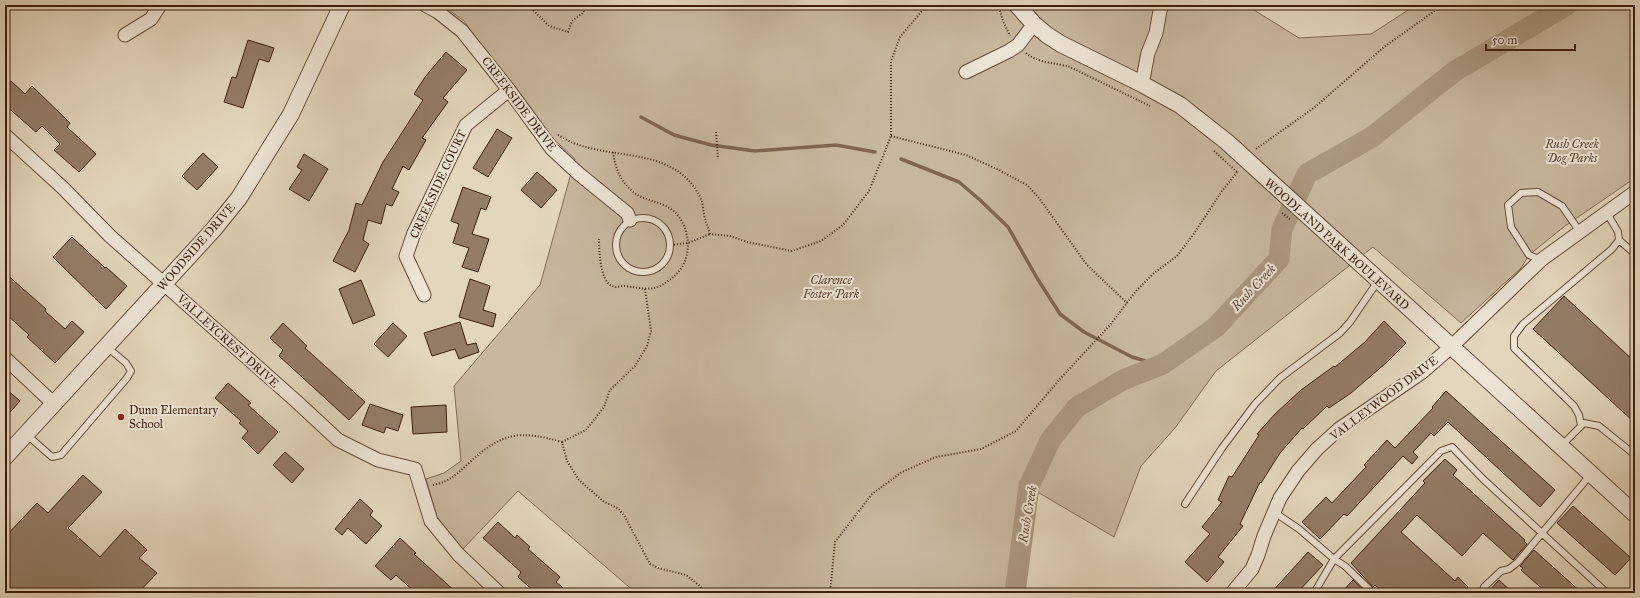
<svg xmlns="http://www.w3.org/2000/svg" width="1640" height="598" font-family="'IM FELL Great Primer',serif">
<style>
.green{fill:#c7b79f;stroke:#826a54}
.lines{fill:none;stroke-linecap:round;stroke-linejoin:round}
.stream{stroke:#7e6651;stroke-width:3.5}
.river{stroke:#aa9780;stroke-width:21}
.building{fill:#937d67;stroke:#3c1d0a}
.service-casing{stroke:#664b37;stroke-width:8}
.minor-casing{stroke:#664b37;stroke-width:15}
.tertiary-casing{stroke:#664b37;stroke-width:18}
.path{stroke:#3c1d0a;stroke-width:2;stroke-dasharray:1 2;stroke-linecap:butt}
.service{stroke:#ede4d4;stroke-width:6}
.minor{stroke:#ede4d4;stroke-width:13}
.tertiary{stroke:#ede4d4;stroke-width:16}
.poi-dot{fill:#8f2418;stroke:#ede4d4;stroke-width:1.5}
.labels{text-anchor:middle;stroke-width:4;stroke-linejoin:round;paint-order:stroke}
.street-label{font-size:12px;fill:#3c1d0a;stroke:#ede4d4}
.park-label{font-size:12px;font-style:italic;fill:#5f442f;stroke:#ede4d4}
.poi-label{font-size:12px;fill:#3c1d0a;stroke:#ede4d4;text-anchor:start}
.water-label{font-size:13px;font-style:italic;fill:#624833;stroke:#ede4d4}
</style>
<rect width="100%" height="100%" fill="#e3d6bd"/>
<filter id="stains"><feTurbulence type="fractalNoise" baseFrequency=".005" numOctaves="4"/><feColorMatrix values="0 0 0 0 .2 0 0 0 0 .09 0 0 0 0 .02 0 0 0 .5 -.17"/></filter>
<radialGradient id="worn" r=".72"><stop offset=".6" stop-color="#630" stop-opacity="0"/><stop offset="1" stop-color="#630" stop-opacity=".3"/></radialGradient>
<path class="green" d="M442 5H1246L1299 38 1371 34 1416 5H1635V178L1565 226 1529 255 1521 268 1461 323 1373 247 1216 371 1175 428 1141 466 1114 537 1029 487 1015 593H636L518 491 462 550 437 517 426 479 444 473 461 461 454 386 540 285 575 159 546 132 507 84 464 21Z"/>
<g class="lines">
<path class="stream" d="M641 117 674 135 711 145 755 151 836 145 875 152
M901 159 959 182 980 200 1008 227 1037 278 1060 314 1084 332 1132 357 1159 365"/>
<path class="river" d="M1015 593 1029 486 1051 439 1077 407 1123 380 1163 364 1216 327 1279 259 1282 229 1307 174 1372 137 1455 71 1567 5"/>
</g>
<path class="building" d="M248 40 274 48 269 62 259 59 243 108 224 102 232 77 236 78Z
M446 52 467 70 443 98 448 102 422 138 426 140 409 170 403 166 392 189 399 192 392 206 386 204 381 224 368 220 363 240 369 244 355 272 333 261 349 230 356 203 362 205 383 162 423 100 414 94 425 77Z
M11 81 25 94 32 86 70 123 67 127 96 154 79 172 54 150 60 144 42 126 36 132 5 105V88Z
M497 129 512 138 488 177 473 168Z
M203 153 218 167 197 190 182 176Z
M304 154 328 169 309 201 289 189 302 170 297 167Z
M537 172 557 190 541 208 521 190Z
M463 187 491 197 486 210 481 208 472 234 489 239 478 272 462 267 469 248 453 243 459 224 451 221Z
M72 237 105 268 106 267 127 286 106 309 53 257Z
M5 273 46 309 45 311 65 329 72 321 84 332 55 363 27 337 29 335 5 313Z
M470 279 490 286 483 310 496 314 493 327 459 317Z
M361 280 375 315 353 324 339 289Z
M1564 296 1635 362V423L1533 329Z
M1384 321 1406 343 1386 363 1351 393 1329 408 1327 406 1303 429 1302 428 1280 453 1261 483 1260 482 1240 524 1243 526 1218 557 1224 562 1207 582 1185 562 1210 534 1202 527 1222 502 1218 500 1229 476 1232 477 1259 435 1257 434 1275 414 1301 390 1334 366 1335 367 1365 342Z
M460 322 467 345 476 343 479 352 459 359 455 349 432 356 424 333Z
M283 323 307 346 305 348 365 402 349 420 279 356 283 350 270 338Z
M393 323 407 336 388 357 374 344Z
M228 383 251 403 248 405 278 432 258 454 242 438 248 431 239 423 241 421 215 398Z
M5 388 20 401 5 418Z
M1446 391 1555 490 1540 507 1448 422 1434 436 1431 433 1413 452 1418 457 1412 464 1403 456 1347 516 1344 514 1320 539 1302 522 1326 497 1332 503 1366 467 1364 465 1387 440 1395 448 1433 408 1432 407Z
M370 404 403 415 398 431 386 427 384 433 362 425Z
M446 405 447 432 413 434 411 407Z
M285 452 304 469 292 483 273 465Z
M1445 459 1457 470 1453 475 1525 540 1524 541 1527 544 1513 560 1483 533 1462 556 1417 515 1401 532 1455 581 1458 577 1468 587 1462 593H1384L1375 585 1373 587 1351 563 1425 483 1423 481Z
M83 475 102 492 68 528 100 557 125 529 147 550 139 558 157 573 138 593H5V537L37 503 48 513Z
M360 499 373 511 370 515 382 526 366 544 348 528 342 535 335 529Z
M1573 506 1631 558 1615 575 1557 523Z
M498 522 515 538 517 535 530 547 528 549 560 577 556 582 569 593H536L518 577 521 572 483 538Z
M400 538 416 553 414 554 457 593H416L396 575 391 580 375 566Z
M1534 550 1582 593H1547L1521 570 1523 568 1520 566Z
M1308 552 1323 565 1297 593H1271Z
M1353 580 1367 593H1341Z
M1499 580 1513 593H1487Z"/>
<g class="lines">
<g class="service-casing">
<path id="service" d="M616 245a27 27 0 1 1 54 0a27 27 0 1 1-54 0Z
M1619 240 1635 254
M1541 260 1529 255 1511 227 1508 205 1521 193 1538 192 1562 206 1580 232
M1581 426 1579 415 1574 406 1514 348V336L1523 324 1612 249 1619 240 1618 232 1607 213
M26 434 52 457 61 455 127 378 131 371 126 363 107 347
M1561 446 1584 423 1599 426 1635 455
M1185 504 1222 448 1255 404 1280 378 1340 333 1350 322 1378 281
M1274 512 1299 529 1334 559 1345 566 1373 593
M1314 593 1334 559 1441 451 1452 447 1483 479 1607 593
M1482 593 1484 587 1501 571 1509 569 1518 562 1591 474"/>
</g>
<g class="minor-casing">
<path id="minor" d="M425 5 438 12 462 31 509 90 552 149 579 174 627 213 630 220
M125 35 151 19 160 5
M966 72 1009 51 1018 45 1034 24
M1142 84 1148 53 1156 33 1161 5
M5 135 63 188 110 236 296 401 338 440 378 460 415 469 431 521 458 554 499 593
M424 295 406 256 414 233 466 125 509 90
M5 358 54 404
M1232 593 1252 569 1258 555 1264 536 1280 498 1298 471 1317 449 1339 429 1421 373 1451 347 1541 260 1635 192"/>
</g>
<g class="tertiary-casing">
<path id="tertiary" d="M1017 5 1034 24 1047 35 1061 44 1142 84 1180 105 1227 142 1635 514
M5 457 214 229 239 198 291 114 342 5"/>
</g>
<path class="path" d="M531 5 532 9 549 26 568 32 572 21 584 12 582 5
M998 5 1003 21 1010 36
M1026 53C1037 63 1057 63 1070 67L1150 106
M716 132 718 159
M558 135C562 137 567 140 571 142 616 161 676 146 701 199 703 203 703 209 704 214 705 221 708 227 710 234L730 236 747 242 792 251 821 241 843 225 869 191 891 136V61L900 37 927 5
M891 136 966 155 999 170 1027 185 1039 198 1087 265 1127 303
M1256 149 1315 107 1384 47 1443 5
M1214 151 1237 172
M1282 213 1291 220
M599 239C599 250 600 281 612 286 616 288 619 286 624 286 626 286 630 287 633 287 642 289 653 290 662 285 670 280 677 275 682 267 693 249 688 221 671 209 658 200 641 201 630 189 619 178 615 167 613 152
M671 245 688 243 710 234
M645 289 651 331 647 346 635 366 610 390 604 407 586 430 562 442 567 461 579 480 603 501 619 509 625 517 650 564 658 568 686 575 700 586 705 593
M433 485C449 482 457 474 469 463 502 432 520 430 562 442
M830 593 835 542 872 494 902 472 936 457 981 449 1016 431 1059 380 1110 325 1136 291 1154 273 1177 256 1193 235 1222 191 1238 171"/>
<use href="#service" class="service"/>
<use href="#minor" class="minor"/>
<use href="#tertiary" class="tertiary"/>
</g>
<circle class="poi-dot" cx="121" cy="417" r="4"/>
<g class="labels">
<g class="street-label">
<text transform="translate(519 104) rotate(53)" y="4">CREEKSIDE DRIVE</text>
<text transform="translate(438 184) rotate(-65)" y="4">CREEKSIDE COURT</text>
<text transform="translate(1337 244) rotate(42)" y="4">WOODLAND PARK BOULEVARD</text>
<text transform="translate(196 247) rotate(-49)" y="4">WOODSIDE DRIVE</text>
<text transform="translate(228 341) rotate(42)" y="4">VALLEYCREST DRIVE</text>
<text transform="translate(1384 398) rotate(-37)" y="4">VALLEYWOOD DRIVE</text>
</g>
<g class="park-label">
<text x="1572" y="148">Rush Creek<tspan x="1572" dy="14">Dog Parks</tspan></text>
<text x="831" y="284">Clarence<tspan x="831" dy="14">Foster Park</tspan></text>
</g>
<g class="poi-label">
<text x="129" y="414">Dunn Elementary<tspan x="129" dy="14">School</tspan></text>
</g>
<g class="water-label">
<text transform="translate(1253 287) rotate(-47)" y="5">Rush Creek</text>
<text transform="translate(1027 514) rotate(-80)" y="5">Rush Creek</text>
</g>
</g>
<rect width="1640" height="598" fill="none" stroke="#e3d6bd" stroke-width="20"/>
<rect x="6" y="6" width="1628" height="586" fill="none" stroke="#3c1d0a" stroke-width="2"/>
<rect x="10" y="10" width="1620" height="578" fill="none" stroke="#3c1d0a"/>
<path d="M1486 44v6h89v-6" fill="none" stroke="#3c1d0a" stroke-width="2"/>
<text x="1492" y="44" font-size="12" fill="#3c1d0a" stroke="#ede4d4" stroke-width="3" paint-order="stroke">50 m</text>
<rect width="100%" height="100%" filter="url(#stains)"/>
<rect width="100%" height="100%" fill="url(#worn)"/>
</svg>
